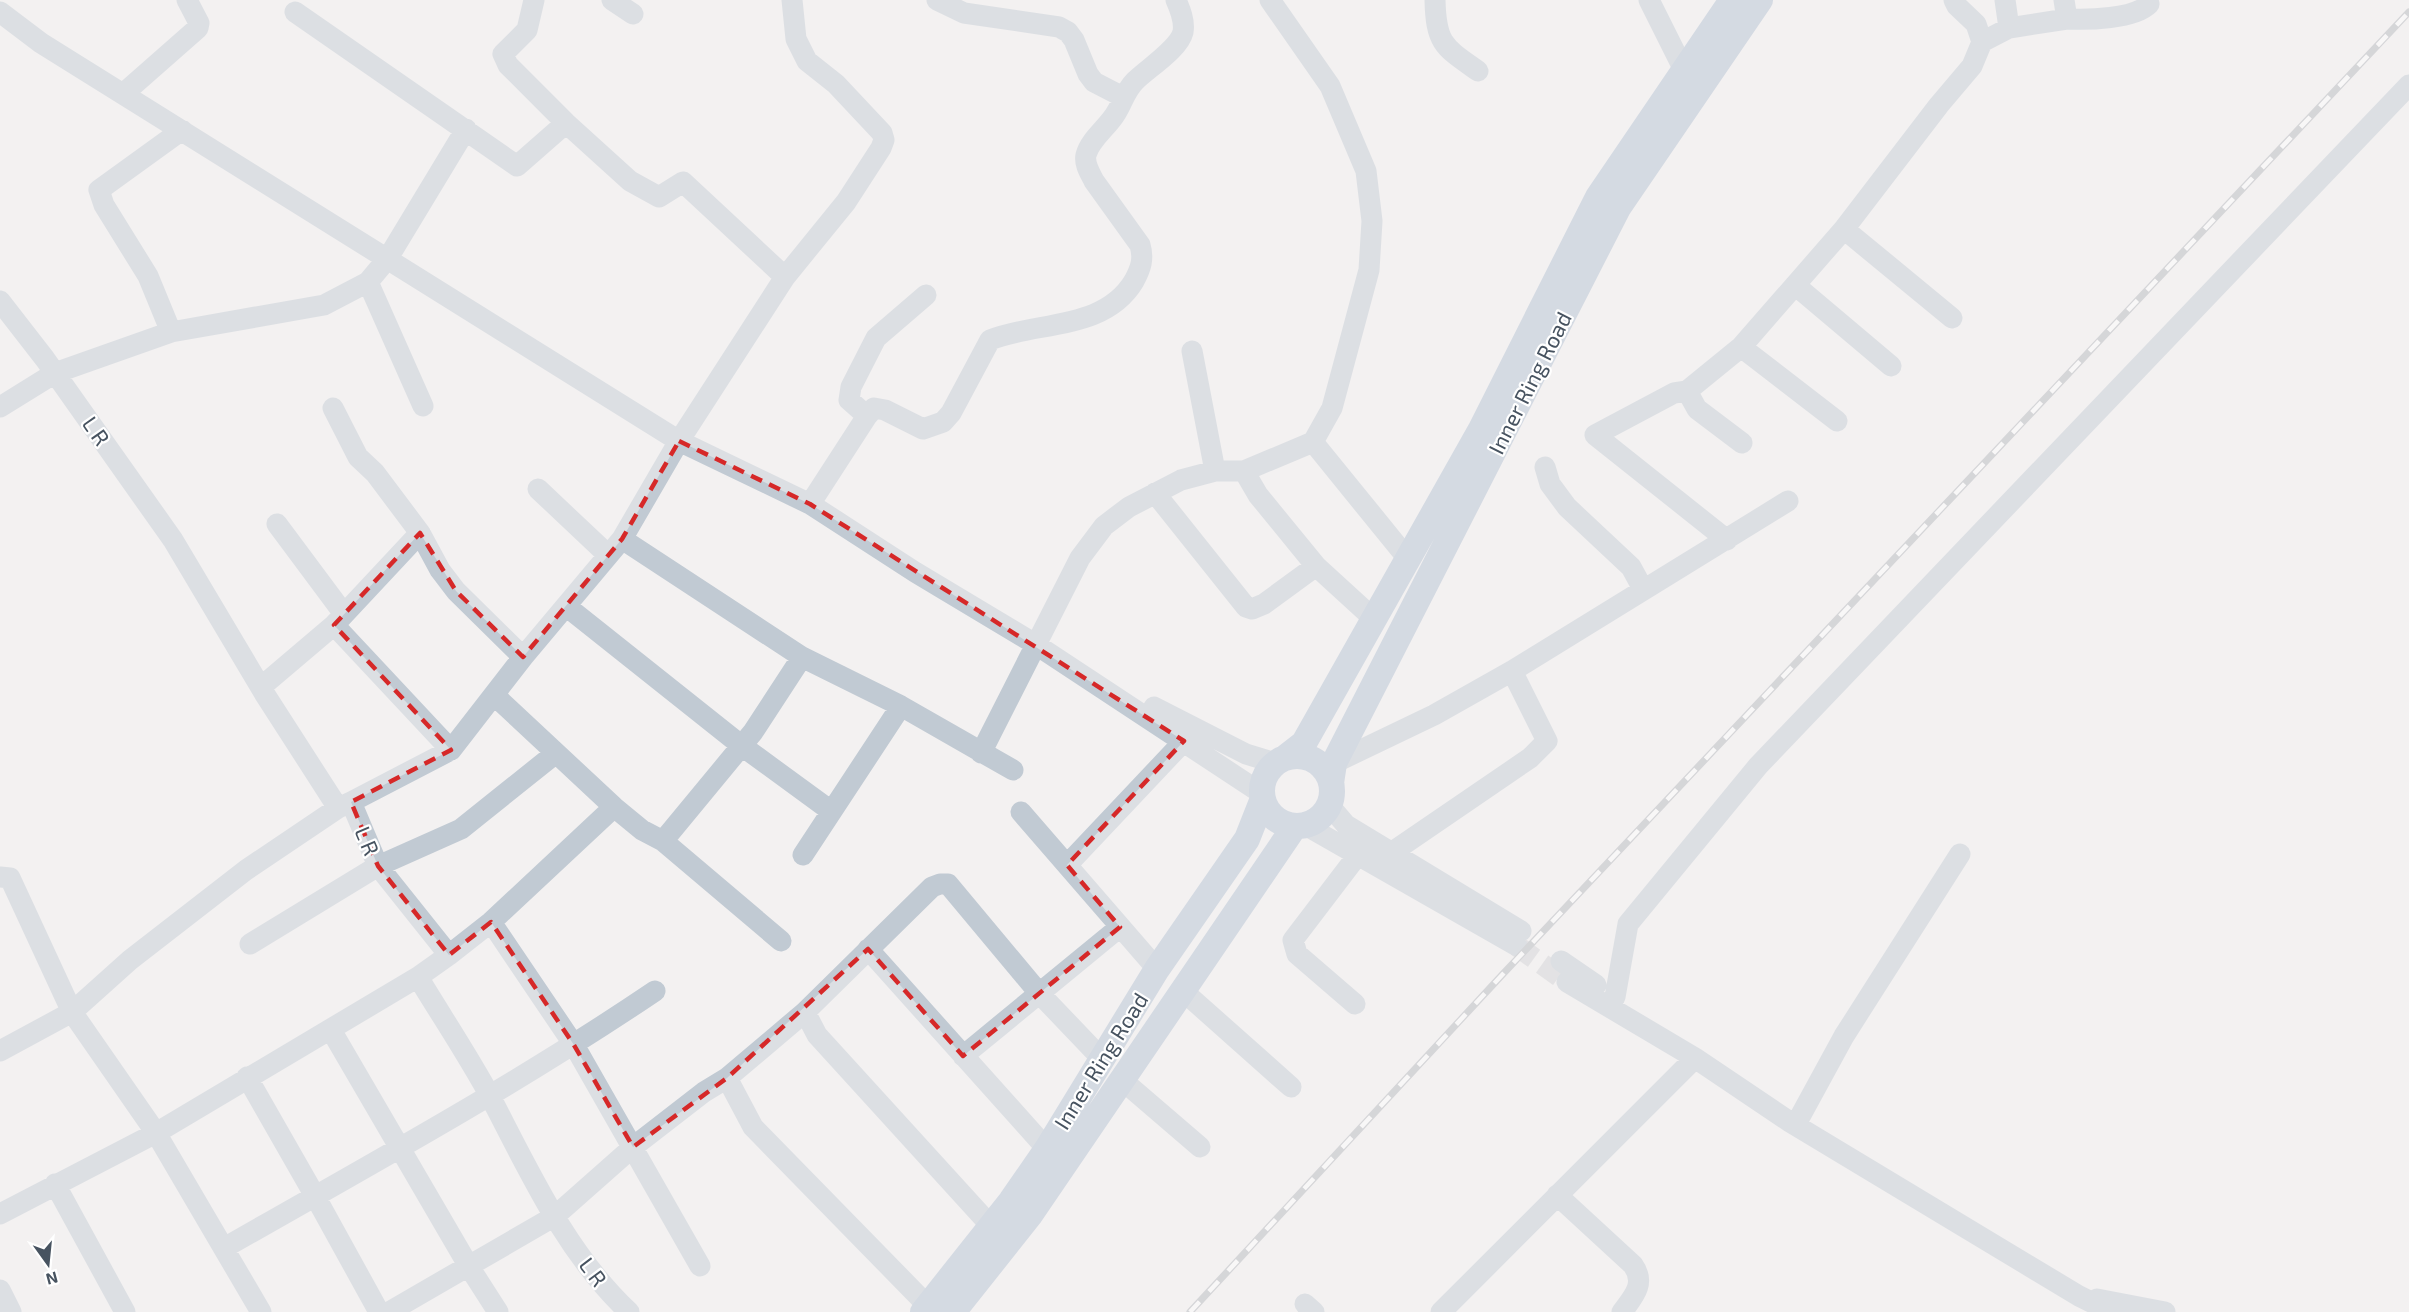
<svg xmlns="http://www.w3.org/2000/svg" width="2409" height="1312" font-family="'Exo 2',sans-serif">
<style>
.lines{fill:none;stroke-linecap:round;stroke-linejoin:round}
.minor-tunnel{stroke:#d1d1d4;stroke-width:21;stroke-dasharray:21 10;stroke-linecap:butt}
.minor{stroke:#c1cad3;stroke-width:21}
.major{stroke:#afbed1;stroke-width:26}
.rail-casing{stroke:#b2b5bb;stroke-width:7}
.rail{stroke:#fff;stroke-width:4.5;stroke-dasharray:14;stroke-linecap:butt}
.marked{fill:none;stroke:#d62828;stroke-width:4.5;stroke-dasharray:12 8;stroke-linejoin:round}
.labels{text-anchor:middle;stroke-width:4.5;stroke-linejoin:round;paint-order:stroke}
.street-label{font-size:22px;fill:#475360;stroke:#fff}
</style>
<rect width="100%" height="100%" fill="#f3f1f1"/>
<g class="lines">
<path class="minor-tunnel" d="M1517 946 1567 982"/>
<path class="minor" d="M534 0 527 30 503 54 508 65 566 123 630 181 659 197 683 182 785 277
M612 0 633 14
M937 0 964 13 1059 27 1068 32 1074 40 1088 74 1094 82 1123 97
M1435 0C1436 44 1444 47 1478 71
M1649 0 1684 70
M1954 0 1957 6 1976 24 1982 42
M2064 0 2067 19C2088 20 2134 19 2149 4L2148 0
M0 12 41 43 679 441 810 504 915 572 1035 644 1261 793
M295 12 517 166 566 123
M2009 28 2067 19
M123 94 198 28 199 23 187 0
M1844 229 1952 318
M368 282 423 406
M1795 285 1891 366
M0 301 45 359 173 540 264 693 338 808 351 802 378 866 449 955 418 977C442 1017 469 1057 491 1098 530 1173 567 1254 629 1312
M171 332 148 276 104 205 99 190 182 130
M1741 347 1837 421
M1192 351 1215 471
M1687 391 1697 409 1742 443
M0 407 55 373 171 332 324 305 368 282 388 258 466 129
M333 408 358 457 375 473 420 533 440 570 456 591 523 657
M867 416 849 400 851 387 876 338 926 295
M1313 442 1408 559
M1545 467 1550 484 1567 507 1631 567 1643 589
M1244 471 1258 495 1316 566 1374 619
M538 489 608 555
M1155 493 1246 607 1252 609 1264 604 1316 566
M810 504 867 416 874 408 885 410 923 429 943 422 951 413 990 340C1037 321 1104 331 1134 281 1141 268 1144 259 1140 245L1094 181C1090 173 1084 164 1086 155 1090 139 1108 127 1116 113 1123 102 1125 91 1135 81 1148 68 1179 49 1183 32 1185 21 1180 9 1176 0
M277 524 344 614
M622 539 802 657 901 706 1013 770
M1727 540 1595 435 1674 393 1687 391 1741 347 1844 229 1939 105 1972 66 1982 42 2009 28 2005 0
M566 606 742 746 831 811
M334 625 451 750
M261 687 334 625 420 533
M494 695 614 807 642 830 663 841 781 941
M1154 707 1246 754 1275 763
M981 753 1080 558 1104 526 1129 507 1181 480 1215 471H1244L1313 442 1332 408 1369 270 1372 221 1366 171 1330 86 1270 0
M1334 763 1434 715 1512 671 1788 501
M351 802 451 750 523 657 622 539 679 441 785 277 846 202 881 148 884 140 882 133 836 84 807 61 796 39 792 0
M1329 805 1346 825 1521 931
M1021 812 1157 969
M1305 825 1517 946
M663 841 753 732 802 657
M1391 853 1530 758 1547 741 1512 671
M803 855 901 706
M1067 865 1184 741
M0 877 10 878 72 1012 156 1133 261 1312
M491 922 574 1045 700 1266
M250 944 378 866 461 829 556 753
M868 949 1047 1149
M449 955 491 922 614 807
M1561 961 1596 985
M1567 982 1695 1058 1790 1122 2079 1296 2111 1312
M1183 991 1291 1087
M1615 997 1628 924 1758 766 2409 85
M1355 1004 1297 954 1293 940 1357 856
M805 1012 817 1035 991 1226
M331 1030 468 1265 498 1312
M0 1051 72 1012 130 960 246 870 338 808
M963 1056 1120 927
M247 1077 315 1196 379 1312
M727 1078 753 1127 928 1306
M1122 1080 1200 1147
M1796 1124 1844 1036 1960 854
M55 1184 125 1312
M1557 1195 1633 1265C1646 1283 1634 1296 1622 1312
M0 1214 156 1133 418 977
M224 1248C369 1165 516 1085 655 991
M0 1290 11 1312
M2097 1299 2165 1312
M1305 1304 1314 1312
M389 1312 555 1216 633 1147 704 1092 727 1078 805 1012 932 887 940 884H948L1039 993 1103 1060
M1441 1312 1695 1058"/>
<path class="major" d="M1262 791a35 35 0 1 1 70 0a35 35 0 1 1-70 0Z
M1286 757 1304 743 1480 431 1598 197 1732 0
M1331 783 1334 763 1618 208 1760 0
M923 1312 1011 1201 1047 1149 1157 969 1247 839 1262 801
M953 1312 1030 1215 1295 826"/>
<g class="rail-casing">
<path id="rail" d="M1190 1312 1502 975 2409 12"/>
</g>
<use href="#rail" class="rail"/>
</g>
<path d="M0 0H2409V1312H0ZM679 441 810 504 1184 741 1067 865 1120 927 963 1056 868 949 727 1078 633 1147 574 1045 491 922 449 955 378 866 351 802 451 750 334 625 420 533 456 591 523 657 622 539Z" fill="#f3f1f1" fill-opacity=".55" fill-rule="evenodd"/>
<path class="marked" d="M679 441 810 504 1184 741 1067 865 1120 927 963 1056 868 949 727 1078 633 1147 574 1045 491 922 449 955 378 866 351 802 451 750 334 625 420 533 456 591 523 657 622 539Z"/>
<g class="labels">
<g class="street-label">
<text transform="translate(1530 383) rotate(-63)" y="8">Inner Ring Road</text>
<text transform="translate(96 431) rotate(55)" y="8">L R</text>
<text transform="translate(367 841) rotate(67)" y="8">L R</text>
<text transform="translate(1101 1061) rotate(-58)" y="8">Inner Ring Road</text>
<text transform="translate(593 1272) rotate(53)" y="8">L R</text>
</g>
</g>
<g transform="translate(48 1264) rotate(165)" stroke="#ffffff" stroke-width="4.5" paint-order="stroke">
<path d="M0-4.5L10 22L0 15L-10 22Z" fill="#475360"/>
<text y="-9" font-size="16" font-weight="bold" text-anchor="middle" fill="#475360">N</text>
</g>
</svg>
